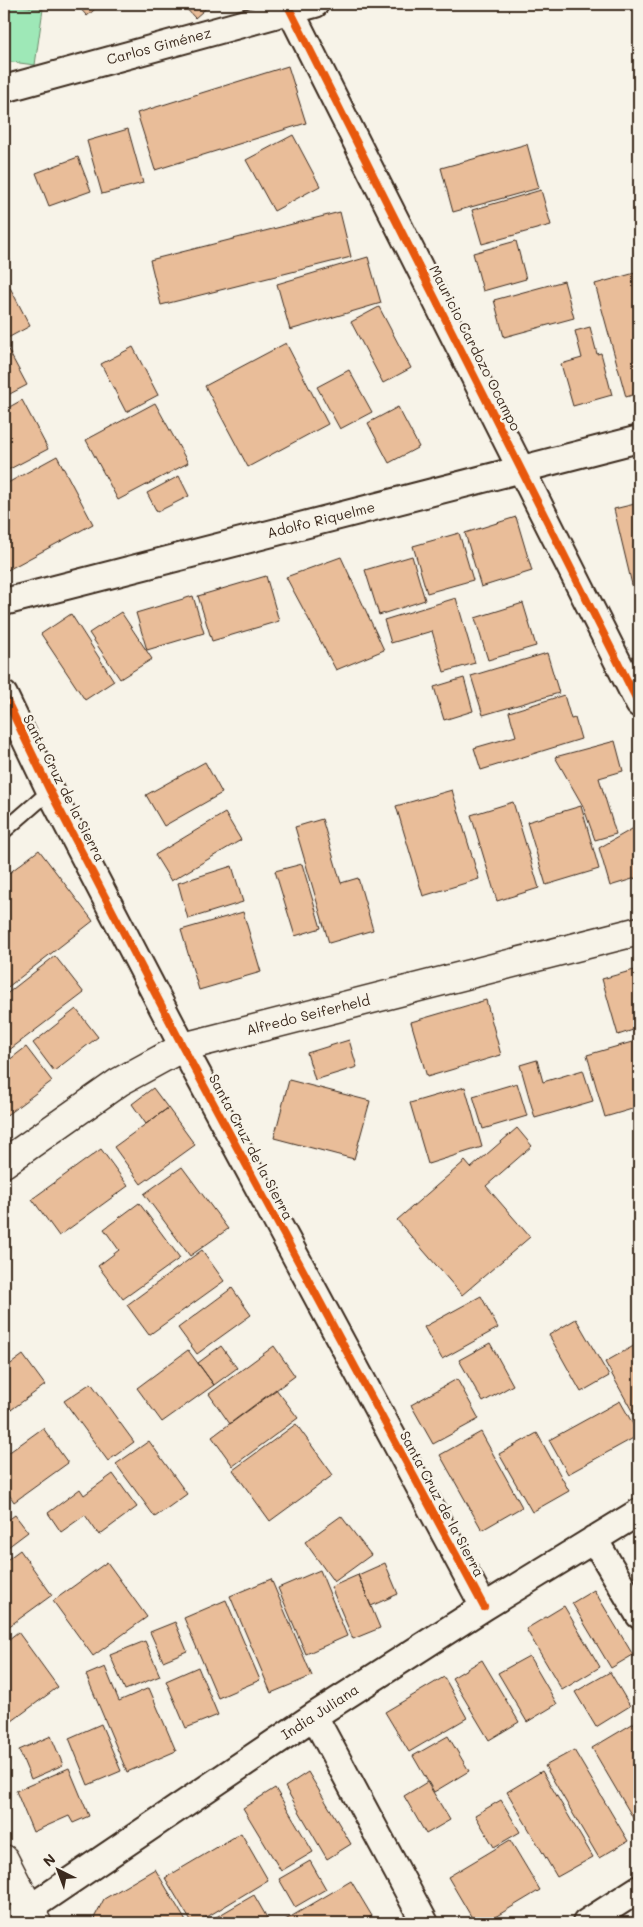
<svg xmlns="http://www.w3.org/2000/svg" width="643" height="1927" font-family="Mali,sans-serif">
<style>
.green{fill:#9ee8b7;stroke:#6c896a}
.building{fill:#e9bd99;stroke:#3b2a1e}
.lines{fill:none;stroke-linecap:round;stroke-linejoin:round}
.service-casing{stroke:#3b2a1e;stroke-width:18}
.minor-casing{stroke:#3b2a1e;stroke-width:30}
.tertiary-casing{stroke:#3b2a1e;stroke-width:31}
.primary-casing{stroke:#3b2a1e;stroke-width:31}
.service{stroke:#f7f3e8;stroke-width:14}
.minor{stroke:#f7f3e8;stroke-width:26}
.tertiary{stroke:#f7f3e8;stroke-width:28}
.primary{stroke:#f7f3e8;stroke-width:28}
.cycleway-casing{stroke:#f7f3e8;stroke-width:11}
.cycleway{stroke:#e8590c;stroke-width:8}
.labels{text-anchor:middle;stroke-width:5;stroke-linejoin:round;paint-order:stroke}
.street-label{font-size:14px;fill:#3b2a1e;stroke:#f7f3e8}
</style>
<rect width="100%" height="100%" fill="#f7f3e8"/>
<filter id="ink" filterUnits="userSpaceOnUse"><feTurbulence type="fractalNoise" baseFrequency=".02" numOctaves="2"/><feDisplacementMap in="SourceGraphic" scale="10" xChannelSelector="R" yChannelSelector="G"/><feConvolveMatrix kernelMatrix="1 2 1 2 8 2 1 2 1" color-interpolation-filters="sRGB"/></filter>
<g filter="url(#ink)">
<path class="green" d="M4 4 43 9 35 65 4 61Z"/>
<path class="building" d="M76 4H101L87 16Z
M182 4H211L195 18Z
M288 66 306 123 155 170 137 113Z
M128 129 143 183 102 194 87 141Z
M293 135 320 186 274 211 246 160Z
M527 144 539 188 453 212 441 168Z
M78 157 91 191 49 206 36 173Z
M541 190 551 225 482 244 472 210Z
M340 212 351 257 161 305 150 260Z
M516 241 526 279 483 291 473 253Z
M4 250 10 260 4 263Z
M368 257 381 303 290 330 277 284Z
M635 273 639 288V393L626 397 595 284Z
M4 276 30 326 4 340Z
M564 281 574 318 504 337 494 300Z
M379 307 411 368 383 383 351 322Z
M590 327 597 354 601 353 612 395 573 406 561 364 582 358 575 331Z
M4 342 27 385 4 397Z
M286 343 328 424 248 467 205 386Z
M133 347 158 395 126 412 101 364Z
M349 370 372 412 340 429 317 387Z
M22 400 48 449 4 472V410Z
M155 403 188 463 118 500 86 440Z
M398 407 419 447 389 463 368 423Z
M57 456 93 524 4 572V485Z
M179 476 189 496 157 512 147 493Z
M639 503V614L614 509Z
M516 517 532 571 481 587 465 533Z
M459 533 473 580 427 593 413 546Z
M412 556 425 600 379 615 365 570Z
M341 557 384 650 336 670 286 577Z
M266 576 279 621 212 641 198 596Z
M193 596 204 633 147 650 136 613Z
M456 598 475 663 444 672 432 631 391 643 384 620Z
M523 603 536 646 488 660 475 618Z
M121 612 152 659 120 679 89 633Z
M71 614 114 681 85 700 41 634Z
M547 653 559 693 483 715 471 676Z
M464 678 473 711 444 720 434 687Z
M564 695 571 719 575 718 581 739 481 770 474 748 516 736 509 712Z
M615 741 623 771 599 778 616 834 595 840 583 806 555 757Z
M205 762 222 793 164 826 146 795Z
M452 790 479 879 423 896 396 806Z
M513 802 539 888 497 901 471 815Z
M581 806 599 869 546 885 527 822Z
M225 813 241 840 171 881 155 855Z
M322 819 341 883 358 878 373 930 329 943 295 827Z
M639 825V877L610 886 599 848Z
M39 850 93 921 4 990V877Z
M302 864 321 928 295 936 275 871Z
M232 866 243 902 188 919 178 883Z
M243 912 261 972 199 990 181 930Z
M55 956 84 993 4 1054V996Z
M634 970 639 989V1028L618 1035 602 979Z
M486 1000 501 1055 427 1077 411 1022Z
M76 1009 98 1037 54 1071 33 1043Z
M349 1040 357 1067 315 1080 307 1053Z
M639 1040V1107L605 1117 587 1055Z
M26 1047 52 1081 4 1117V1064Z
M537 1060 543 1082 583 1070 593 1101 535 1118 520 1065Z
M289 1080 370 1101 354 1159 274 1138Z
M517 1083 527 1116 483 1129 473 1096Z
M465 1087 482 1147 428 1164 410 1103Z
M153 1088 168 1108 146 1124 132 1104Z
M168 1108 195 1145 141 1184 114 1147Z
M517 1128 532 1146 486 1186 530 1237 462 1295 397 1220 465 1161 471 1168Z
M101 1149 128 1186 59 1236 32 1199Z
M182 1167 228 1229 190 1256 144 1194Z
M139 1203 180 1258 123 1299 98 1266 119 1250 104 1229Z
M202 1250 224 1281 149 1335 127 1305Z
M232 1288 251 1315 197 1354 178 1328Z
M481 1296 498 1328 442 1359 424 1327Z
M576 1319 609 1376 581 1392 549 1335Z
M490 1343 513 1385 483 1402 459 1360Z
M639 1343V1418L637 1420 605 1362Z
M221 1346 237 1368 214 1385 198 1363Z
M274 1346 295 1376 230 1424 209 1394Z
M188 1350 214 1385 162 1422 137 1388Z
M23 1355 45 1385 4 1415V1369Z
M457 1379 479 1419 433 1444 411 1405Z
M91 1383 134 1442 108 1461 64 1401Z
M276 1389 298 1418 233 1466 212 1437Z
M620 1401 639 1435 568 1474 549 1440Z
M296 1424 333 1475 270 1521 233 1470Z
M43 1428 68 1463 14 1502 4 1487V1456Z
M481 1432 522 1507 482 1530 440 1455Z
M537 1433 569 1491 532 1512 499 1454Z
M149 1441 187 1494 155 1517 116 1464Z
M113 1474 137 1507 99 1535 85 1515 61 1532 48 1513 80 1489 84 1495Z
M15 1515 28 1532 4 1550V1523Z
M341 1516 371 1555 334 1582 305 1542Z
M20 1550 52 1595 4 1630V1562Z
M107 1562 147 1617 93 1656 53 1601Z
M385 1563 398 1594 371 1606 358 1575Z
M320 1570 347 1636 306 1654 278 1588Z
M358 1575 380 1628 353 1639 331 1587Z
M271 1579 312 1676 271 1693 230 1596Z
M594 1590 633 1655 611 1668 572 1603Z
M226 1600 260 1680 218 1698 184 1618Z
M564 1606 600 1667 562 1690 526 1629Z
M175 1622 187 1651 163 1661 150 1632Z
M18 1632 58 1687 4 1727V1643Z
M145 1641 160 1676 125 1690 110 1655Z
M529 1656 557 1704 527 1722 498 1673Z
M482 1660 519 1722 489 1740 452 1678Z
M105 1667 119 1701 149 1688 176 1751 127 1772 86 1675Z
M198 1667 218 1715 186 1728 166 1681Z
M610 1672 630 1706 596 1727 575 1692Z
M444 1677 467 1718 409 1752 385 1712Z
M639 1720V1828L592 1748Z
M101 1724 121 1771 88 1785 69 1738Z
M51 1736 63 1765 31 1779 19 1750Z
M448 1736 469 1771 434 1792 413 1756Z
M574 1750 628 1841 599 1858 545 1766Z
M69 1768 89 1816 73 1823 69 1816 33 1832 16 1791Z
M542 1771 593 1857 557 1877 507 1792Z
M308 1772 351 1844 327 1859 285 1787Z
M427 1782 450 1820 426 1834 404 1796Z
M275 1788 313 1852 281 1871 243 1808Z
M501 1800 520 1832 494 1847 475 1815Z
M241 1833 268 1880 197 1923H192L165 1878Z
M510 1840 540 1890 485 1923H475L448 1877Z
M310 1861 326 1889 295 1907 279 1879Z
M155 1869 187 1923H97L94 1918 104 1899Z
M351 1881 372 1916 360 1923H283L282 1922Z
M254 1895 270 1923H206Z"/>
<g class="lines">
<g class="service-casing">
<path id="service" d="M4 831 50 791"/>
</g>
<g class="minor-casing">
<path id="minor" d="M287 4 639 704
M4 89 315 4
M4 602 639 439
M4 695 50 791 183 1047 484 1607
M594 1539 639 1615
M314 1716 425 1923
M8 1923 314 1716 484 1607 639 1512
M586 1923 639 1889"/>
</g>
<g class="tertiary-casing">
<path id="tertiary" d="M4 1163 119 1082 183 1047 639 931"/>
</g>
<g class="primary-casing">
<path id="primary" d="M4 1859 37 1923"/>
</g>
<use href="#service" class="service"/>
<use href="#minor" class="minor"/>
<use href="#tertiary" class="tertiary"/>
<use href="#primary" class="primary"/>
<g class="cycleway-casing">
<path id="cycleway" d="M287 4 639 704
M4 695 50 791 183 1047 484 1607"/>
</g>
<use href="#cycleway" class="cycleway"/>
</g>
</g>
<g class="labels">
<g class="street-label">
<text transform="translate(159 46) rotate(-15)" y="5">Carlos Giménez</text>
<text transform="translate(475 348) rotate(63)" y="5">Mauricio Cardozo Ocampo</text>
<text transform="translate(321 520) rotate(-14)" y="5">Adolfo Riquelme</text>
<text transform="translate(64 788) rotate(63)" y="5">Santa Cruz de la Sierra</text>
<text transform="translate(308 1015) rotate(-14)" y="5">Alfredo Seiferheld</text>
<text transform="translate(251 1147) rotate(62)" y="5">Santa Cruz de la Sierra</text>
<text transform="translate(442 1504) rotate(62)" y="5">Santa Cruz de la Sierra</text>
<text transform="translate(320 1712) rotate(-33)" y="5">India Juliana</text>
</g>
</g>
<rect width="643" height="1927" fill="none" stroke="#f7f3e8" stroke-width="20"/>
<rect x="10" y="10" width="623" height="1907" fill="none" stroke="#3b2a1e" stroke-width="2" filter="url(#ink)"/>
<g transform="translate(58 1870) rotate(318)" stroke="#f7f3e8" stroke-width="4" paint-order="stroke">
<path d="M0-4L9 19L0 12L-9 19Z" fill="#3b2a1e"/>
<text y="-8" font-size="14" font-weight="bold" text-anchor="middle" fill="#3b2a1e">N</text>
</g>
</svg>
